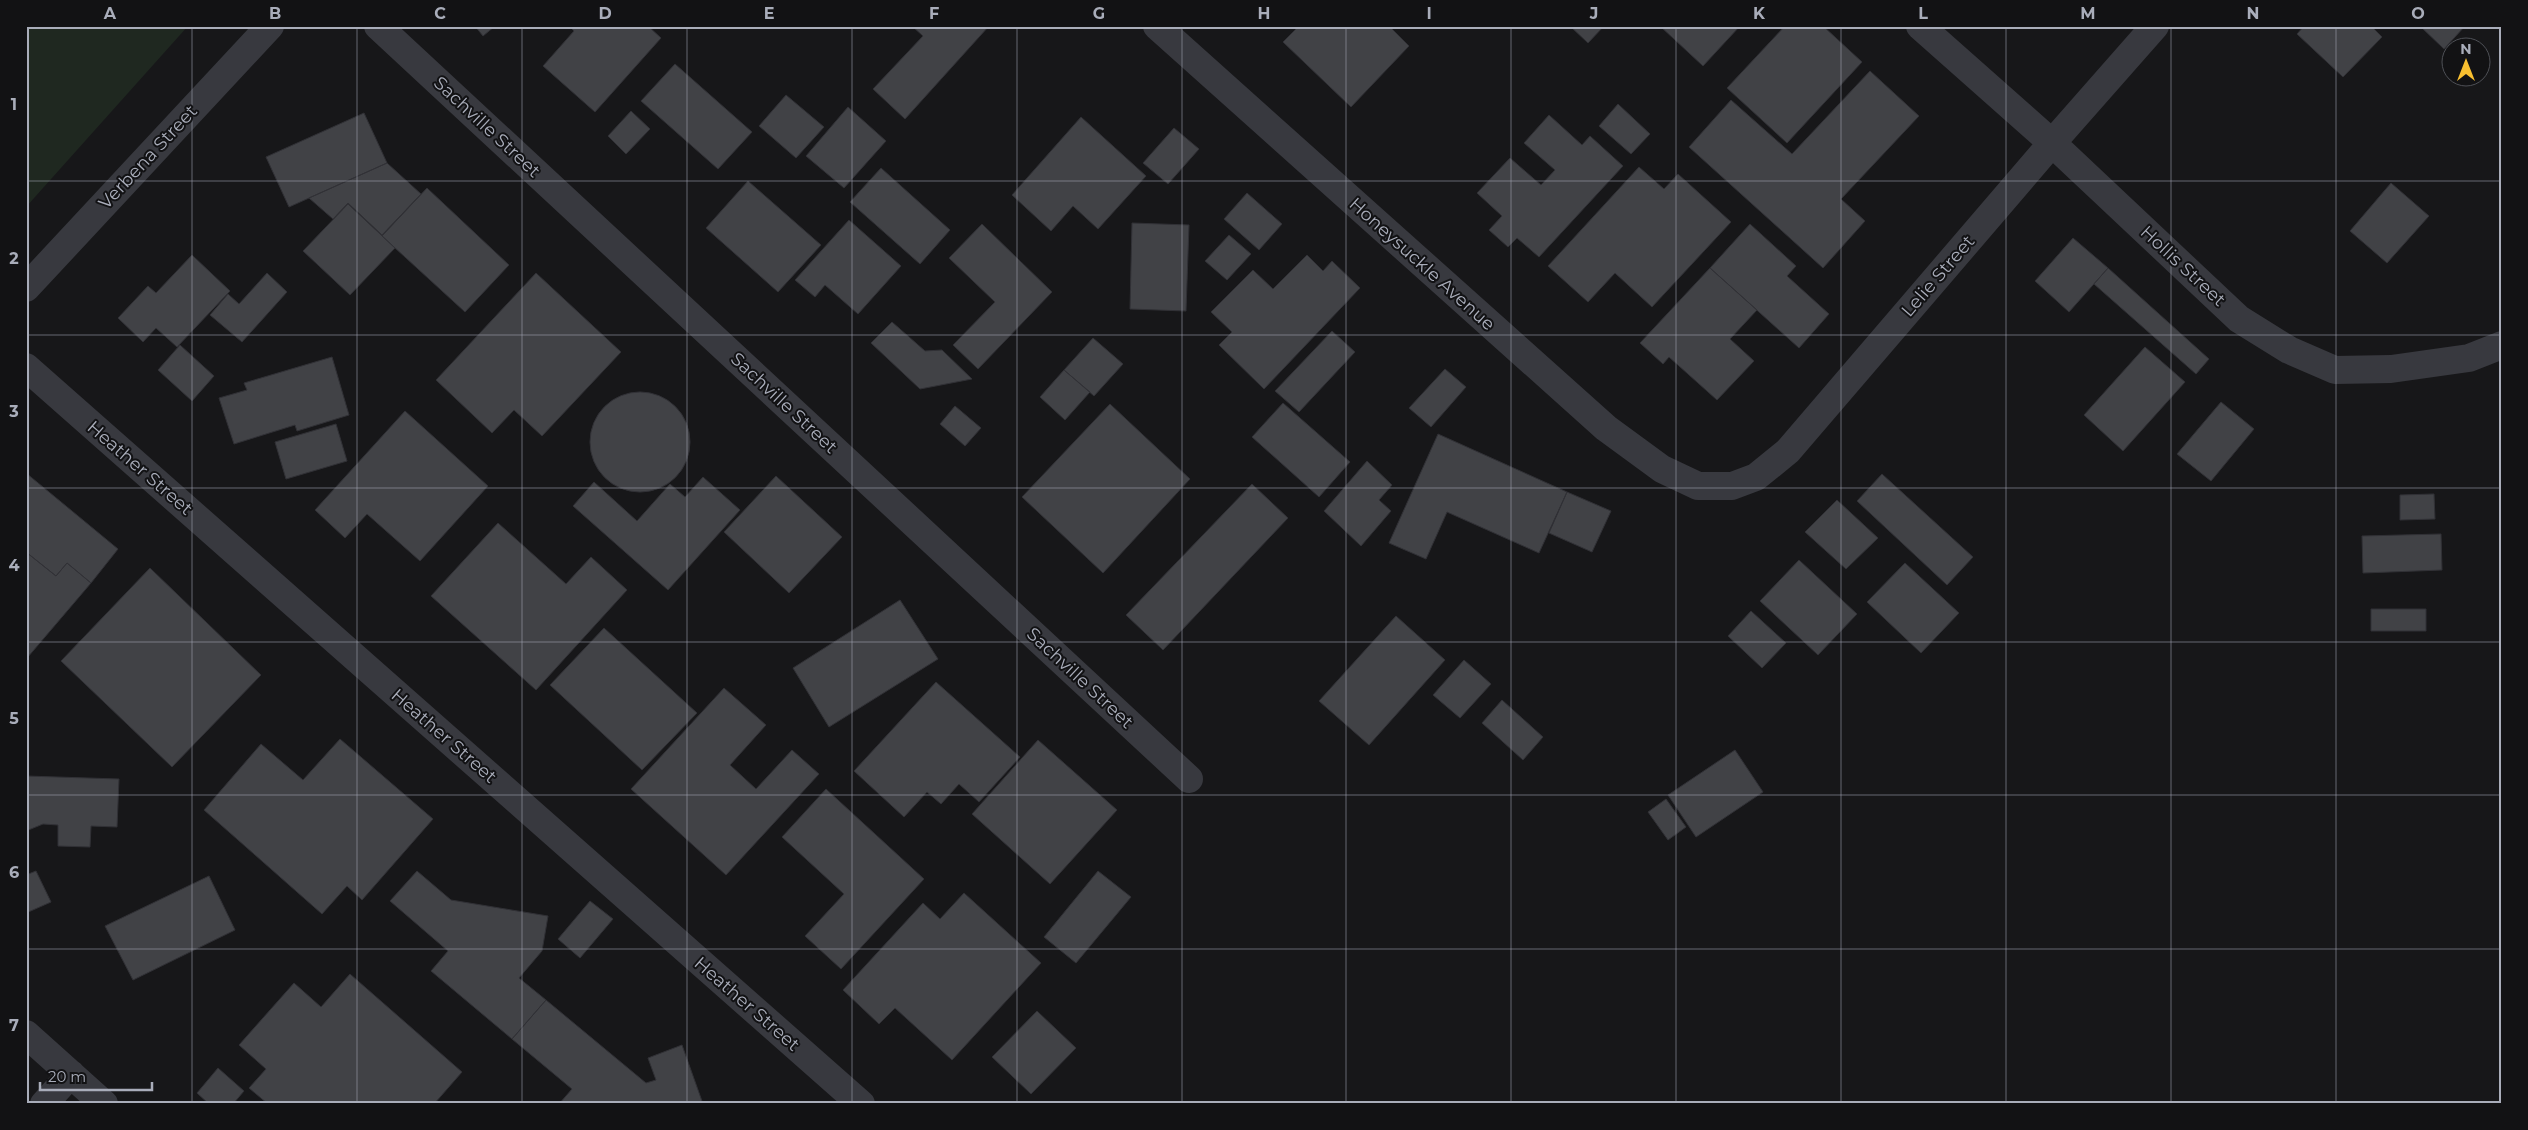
<svg xmlns="http://www.w3.org/2000/svg" width="2528" height="1130" font-family="Montserrat,sans-serif">
<style>
.green{fill:#1f2820}
.building{fill:#414246;stroke:#313136}
.lines{fill:none;stroke-linecap:round;stroke-linejoin:round}
.minor{stroke:#38393f;stroke-width:28}
.grid{fill:none;stroke:#a9adba;stroke-width:1;stroke-opacity:0.55}
.labels{text-anchor:middle;stroke-width:4;stroke-linejoin:round;paint-order:stroke}
.street-label{font-size:18px;fill:#a9adba;stroke:#121214}
.neatline{fill:none;stroke:#a9adba;stroke-width:2}
.grid-label{font-size:16px;text-anchor:middle;font-weight:bold;fill:#a9adba}
</style>
<rect width="100%" height="100%" fill="#171719"/>
<path class="green" d="M26 26H188L26 207Z"/>
<path class="building" d="M475 26H495L483 36Z
M569 26H648L661 38 595 112 543 66 574 31Z
M912 26H989L905 119 873 89 923 36Z
M1299 26H1389L1409 46 1351 107 1283 42Z
M1570 26H1604L1588 43Z
M1660 26H1740L1703 66Z
M1785 26H1823L1862 62 1787 143 1727 88Z
M2304 26H2371L2382 37 2343 77 2297 34Z
M2420 26H2465L2444 49Z
M675 64 752 132 718 169 641 101Z
M1870 71 1919 116 1841 199 1865 221 1823 268 1689 147 1731 100 1792 154Z
M786 95 824 127 796 158 759 126Z
M1618 104 1650 134 1631 154 1599 126Z
M848 107 886 141 844 188 806 156Z
M631 111 650 129 626 154 608 136Z
M364 113 387 163 289 207 266 157Z
M1549 115 1582 145 1590 136 1623 166 1539 257 1517 238 1508 247 1489 230 1502 216 1477 193 1510 158 1541 185 1555 170 1524 143Z
M1081 117 1146 176 1098 229 1073 206 1051 231 1012 195Z
M1174 128 1199 149 1168 184 1143 163Z
M387 163 421 194 382 235 348 203 333 219 309 198Z
M1639 167 1664 189 1678 174 1731 222 1652 307 1615 273 1588 302 1548 266Z
M881 168 950 230 920 264 850 202Z
M748 181 821 245 778 292 706 228Z
M2391 183 2429 216 2387 263 2350 231Z
M427 188 509 265 465 312 382 236Z
M1247 193 1282 224 1259 250 1224 219Z
M348 204 395 248 350 295 303 251Z
M849 220 901 266 858 314 825 285 815 297 795 280Z
M1132 223 1189 225 1186 311 1130 309Z
M982 224 1052 292 978 369 953 345 995 302 949 258Z
M1750 224 1796 266 1787 276 1829 314 1799 348 1710 268Z
M1229 235 1251 254 1227 280 1205 261Z
M2073 238 2108 268 2069 312 2035 281Z
M192 255 230 291 177 347 156 328 143 342 118 318 148 286 156 293Z
M1307 255 1323 271 1332 261 1360 288 1264 389 1219 345 1232 332 1211 312 1253 270 1273 289Z
M1710 268 1757 310 1730 339 1754 361 1717 400 1669 357 1663 364 1640 343Z
M2108 268 2209 359 2196 374 2094 284Z
M267 273 287 292 242 342 210 315 228 294 239 304Z
M536 273 621 352 542 436 514 410 492 433 436 380Z
M892 322 925 351 942 350 972 379 920 389 871 343Z
M1332 331 1355 352 1299 412 1275 391Z
M1093 338 1123 364 1094 396 1064 370Z
M180 345 214 376 192 401 158 370Z
M2145 347 2185 382 2123 451 2084 415Z
M332 357 349 415 297 431 295 425 234 444 219 398 247 390 244 383Z
M1445 369 1466 387 1431 427 1409 408Z
M1064 370 1090 392 1065 420 1040 397Z
M590 442a50 50 0 1 1 100 0a50 50 0 1 1-100 0Z
M2221 402 2254 429 2211 481 2177 454Z
M1283 403 1350 462 1319 497 1252 437Z
M1110 404 1190 479 1103 573 1022 497Z
M955 406 981 428 965 446 940 424Z
M405 411 488 486 420 561 367 514 345 538 315 510Z
M336 424 347 461 286 479 275 442Z
M1438 434 1567 492 1539 553 1447 512 1426 559 1389 543Z
M1367 461 1392 485 1379 500 1391 511 1361 546 1324 511Z
M26 473 118 549 91 583 67 563 56 576 26 552Z
M1882 474 1973 557 1947 585 1857 501Z
M776 476 842 537 789 593 724 532Z
M703 477 740 510 668 590 573 506 594 482 637 521 670 484 685 497Z
M1252 484 1288 518 1163 650 1126 615Z
M1567 492 1611 511 1592 552 1549 533Z
M2434 494 2435 519 2400 520V495Z
M1837 500 1878 538 1846 569 1805 532Z
M498 523 566 584 591 557 627 590 536 690 431 596Z
M2441 534 2442 570 2363 573 2362 536Z
M26 552 56 576 67 563 91 583 27 658Z
M1799 560 1857 614 1818 655 1760 601Z
M1905 563 1959 613 1921 653 1867 602Z
M150 568 261 675 172 767 61 661Z
M900 600 938 659 829 727 793 668Z
M2371 609H2426V631H2371Z
M1751 611 1786 643 1762 668 1728 636Z
M1396 616 1445 660 1369 745 1319 701Z
M604 628 697 713 642 770 550 685Z
M1464 660 1491 684 1460 718 1433 695Z
M936 682 1020 757 979 802 959 784 941 804 927 792 904 817 854 771Z
M724 688 766 725 730 765 756 789 792 750 819 774 726 875 631 789Z
M1502 700 1543 737 1523 760 1482 723Z
M340 739 433 819 362 900 347 886 322 914 204 810 261 744 303 780Z
M1038 740 1117 810 1050 884 972 814Z
M1735 750 1763 792 1696 837 1668 795Z
M26 776 119 779 117 827 91 826 90 847 58 846V825L43 824 26 831Z
M826 789 924 879 841 969 805 936 844 894 782 837Z
M1666 799 1686 827 1668 840 1648 812Z
M36 871 51 902 26 913V875Z
M417 871 451 900 548 916 542 951 519 978 546 1000 512 1039 431 971 448 951 390 901Z
M1098 871 1131 897 1076 963 1044 937Z
M209 876 235 930 133 980 105 926Z
M964 893 1041 963 952 1060 895 1008 879 1024 843 990 923 903 940 919Z
M590 901 613 919 580 958 558 939Z
M350 974 462 1072 434 1104H268L249 1088 266 1069 239 1045 294 983 321 1007Z
M546 1000 646 1083 656 1080 648 1058 682 1045 703 1104H559L572 1089 512 1039Z
M1037 1011 1076 1048 1031 1094 992 1057Z
M218 1068 244 1091 233 1104H209L197 1093Z"/>
<g class="lines">
<path class="minor" d="M378 26 1189 779
M1157 26 1606 428 1662 469 1698 486H1732L1756 477 1788 451 2052 143 2155 26
M1920 26 2052 143 2239 319 2289 350 2335 370 2391 369 2469 358 2502 345
M26 288 270 26
M26 367 861 1104
M26 1034 104 1104
M44 1104 71 1074"/>
</g>
<path class="grid" d="M192 26V1104M357 26V1104M522 26V1104M687 26V1104M852 26V1104M1017 26V1104M1182 26V1104M1346 26V1104M1511 26V1104M1676 26V1104M1841 26V1104M2006 26V1104M2171 26V1104M2336 26V1104M26 181H2502M26 335H2502M26 488H2502M26 642H2502M26 795H2502M26 949H2502"/>
<g class="labels">
<g class="street-label">
<text transform="translate(487 127) rotate(43)" y="6">Sachville Street</text>
<text transform="translate(148 157) rotate(-47)" y="6">Verbena Street</text>
<text transform="translate(1422 264) rotate(42)" y="6">Honeysuckle Avenue</text>
<text transform="translate(2183 266) rotate(43)" y="6">Hollis Street</text>
<text transform="translate(1938 276) rotate(-49)" y="6">Lelie Street</text>
<text transform="translate(784 403) rotate(43)" y="6">Sachville Street</text>
<text transform="translate(140 468) rotate(41)" y="6">Heather Street</text>
<text transform="translate(1080 678) rotate(43)" y="6">Sachville Street</text>
<text transform="translate(444 736) rotate(41)" y="6">Heather Street</text>
<text transform="translate(747 1004) rotate(41)" y="6">Heather Street</text>
</g>
</g>
<rect width="2528" height="1130" fill="none" stroke="#121214" stroke-width="55"/>
<g transform="translate(2466 62)"><circle r="24" fill="#121214" stroke="#4e5056"/>
<path d="M0-4L9 19L0 12L-9 19Z" fill="#f8bf30"/>
<text y="-8" font-size="14" font-weight="bold" text-anchor="middle" fill="#a9adba">N</text>
</g>
<path d="M40 1082v8h112v-8" fill="none" stroke="#a9adba" stroke-width="2.5"/>
<text x="48" y="1082" font-size="15" fill="#a9adba" stroke="#121214" stroke-width="4" paint-order="stroke">20 m</text>
<rect x="28" y="28" width="2472" height="1074" class="neatline"/>
<g class="grid-label">
<text x="110" y="19">A</text>
<text x="275" y="19">B</text>
<text x="440" y="19">C</text>
<text x="605" y="19">D</text>
<text x="769" y="19">E</text>
<text x="934" y="19">F</text>
<text x="1099" y="19">G</text>
<text x="1264" y="19">H</text>
<text x="1429" y="19">I</text>
<text x="1594" y="19">J</text>
<text x="1759" y="19">K</text>
<text x="1923" y="19">L</text>
<text x="2088" y="19">M</text>
<text x="2253" y="19">N</text>
<text x="2418" y="19">O</text>
<text x="14" y="110">1</text>
<text x="14" y="264">2</text>
<text x="14" y="417">3</text>
<text x="14" y="571">4</text>
<text x="14" y="724">5</text>
<text x="14" y="878">6</text>
<text x="14" y="1031">7</text>
</g>
</svg>
